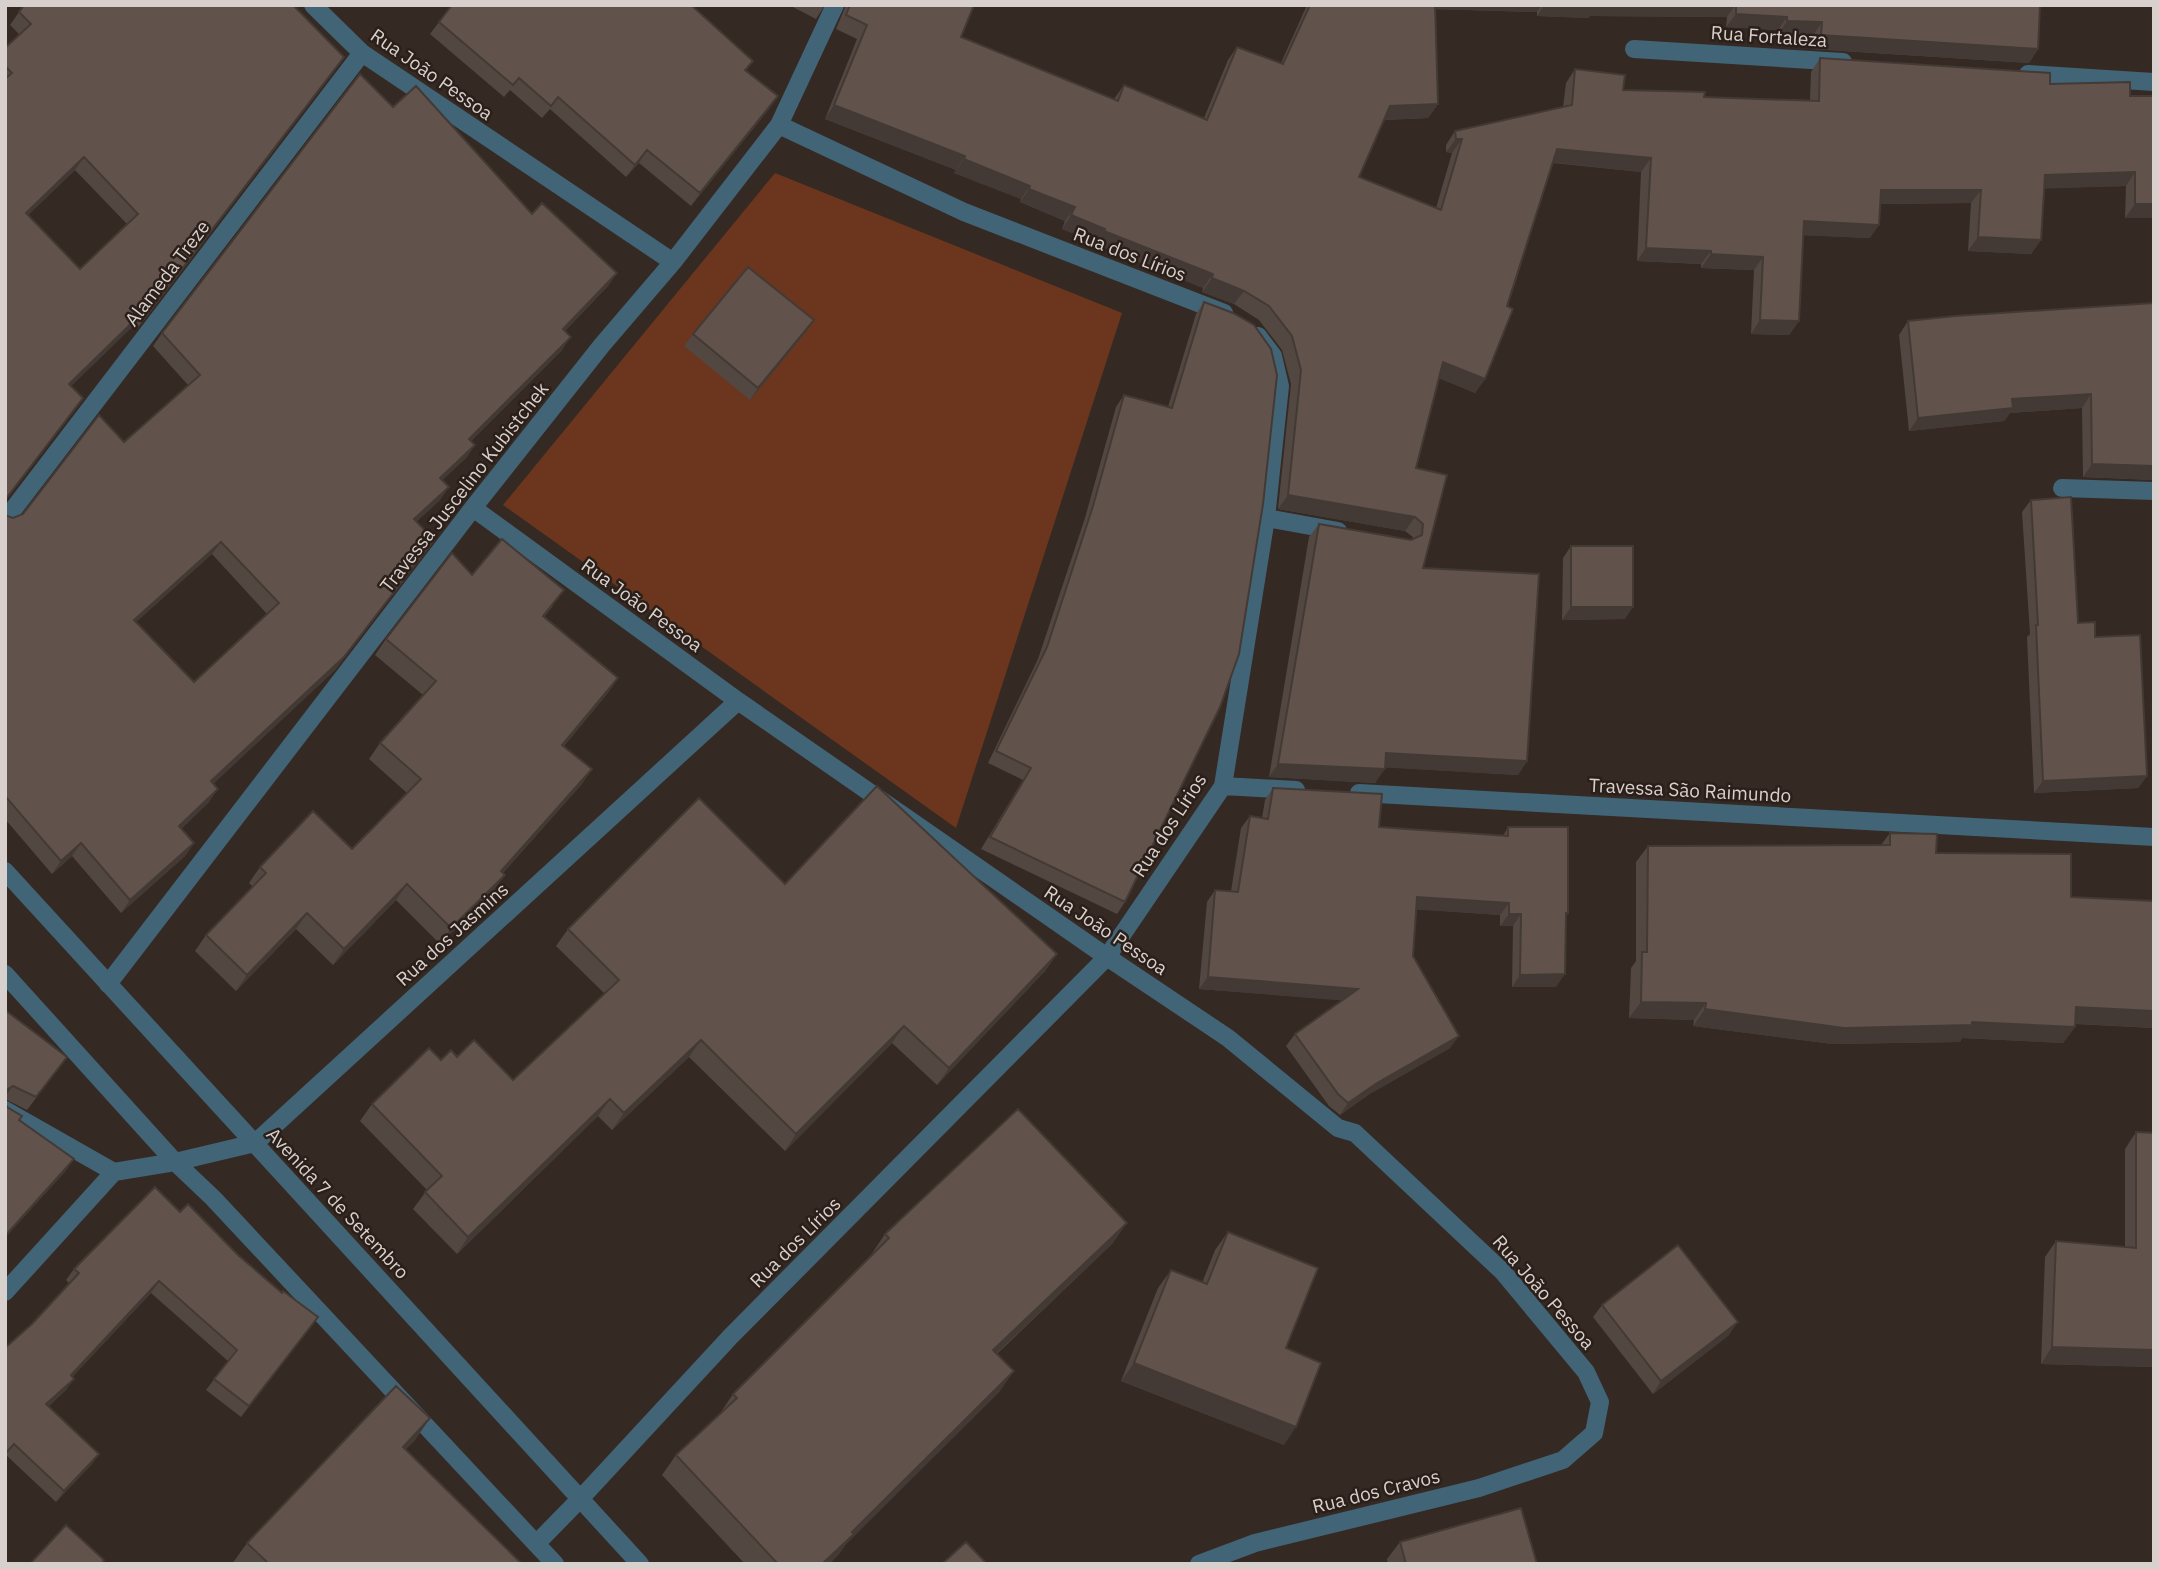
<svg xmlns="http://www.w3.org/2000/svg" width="2159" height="1569" font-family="'IBM Plex Sans',sans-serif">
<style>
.park{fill:#6b361d}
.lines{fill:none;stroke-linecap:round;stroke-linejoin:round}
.minor{stroke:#426477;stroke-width:18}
.wall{fill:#534741;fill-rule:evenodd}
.shaded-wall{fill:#443a35}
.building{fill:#61534c;stroke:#443a35;stroke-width:2;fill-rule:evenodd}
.labels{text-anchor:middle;stroke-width:5;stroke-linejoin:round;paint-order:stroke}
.street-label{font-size:19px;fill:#d8d0cc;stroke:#2b1f1a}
</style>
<rect width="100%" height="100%" fill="#352923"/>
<path class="park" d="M775 173 1122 313 956 828 503 505Z"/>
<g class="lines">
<path class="minor" d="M313 5 362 53 673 262
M1634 49 1843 62
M2028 74 2154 82
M779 125 964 212 1224 313
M2062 488 2154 491
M473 508 738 701 1107 957 1228 1038 1338 1128 1355 1133 1503 1272 1586 1372 1600 1402 1594 1433 1563 1460 1479 1488 1255 1543 1199 1564
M1266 518 1338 531
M5 520 362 53
M1223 786 1296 790
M1359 793 2154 837
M5 871 640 1564
M5 974 175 1162 213 1198 555 1564
M108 984 473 508 602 345 673 262 779 125 835 5
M5 1110 114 1172
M5 1292 114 1172 175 1162 255 1143 738 701
M537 1543 581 1498 731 1336 1107 957 1223 786 1266 518 1280 386 1273 356 1258 336"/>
</g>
<path class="wall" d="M24 5 335 70 137 329 134 325 71 386 83 398 5 501V48L19 34 10 25ZM75 170 127 224 80 269 28 215Z
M789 5H825L816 19Z
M846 5H974L961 37 1114 99 1124 85 1204 118 1228 60 1237 47 1281 63 1307 5H2040L2038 49 2029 63 1812 49 1813 36 1778 35V30L1726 27 1727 17 1590 16 1588 18 1537 16V12L1435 9 1438 104 1428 118 1384 120 1359 177 1436 208 1452 153 1446 152V145L1455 131 1563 107 1566 83 1575 69 1623 90 1704 97 1810 100 1811 72 1820 58 2050 84 2130 96H2154V218H2125L2126 186 2044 188 2041 240 2031 254 1968 251 1971 203 1880 204 1870 238 1803 235 1799 321 1789 335 1751 334 1754 270 1701 268V264L1637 261 1641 172 1553 163 1485 379 1475 393 1439 378 1416 468 1447 475 1423 568 1527 761 1518 775 1385 767 1375 783 1269 777 1309 537 1319 524 1411 540 1413 537 1405 531 1278 509 1291 384 1282 350 1259 320 1234 304 1202 292 1203 288 1095 244 1096 242 1062 229 1065 221 1020 202 1021 199 954 173 956 170 825 119 857 39 836 29Z
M439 22 753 61 746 71 769 109 691 206 639 163 626 177 550 109 542 118 510 90 504 97 430 34Z
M393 107 532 214 617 273 608 286 565 331 562 350 471 441 475 445 466 458 442 480 440 500 417 521 434 540 335 670 213 784 209 802 181 829 194 843 185 856 121 913 72 856 52 874 5 819V513L7 516 13 518 23 514 124 442 188 385 153 346 162 333ZM212 554 267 614 194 682 136 622Z
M1204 302 1125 902 1117 914 981 849 1023 780 988 763 1038 659 1085 518 1116 407 1124 395 1168 407 1196 314Z
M2154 303V480L2083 477 2082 408 2010 413 2004 421 1909 431 1899 335 1908 321Z
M814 320 805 333 750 400 684 346 693 334Z
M2031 500 2078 623 2095 637 2147 776 2138 788 2034 793 2027 637 2030 634 2022 512Z
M1571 546 1625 619 1562 620 1563 558Z
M472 575 553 606 544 617 618 678 607 694 564 746 592 769 581 785 503 873 494 890 440 944 396 900 333 965 296 929 236 991 195 951 206 935 253 887 249 883 260 867 352 849 407 793 369 759 380 743 423 695 375 655 386 639Z
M1273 788 1379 827 1503 836 1508 827 1568 913 1566 917 1556 987H1512L1513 926H1500V915L1416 909 1413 956 1450 1048 1368 1095 1340 1115 1329 1106 1286 1046 1295 1034 1342 1000 1199 989 1207 902 1215 890 1231 891 1241 828 1250 816 1262 818 1265 800Z
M1890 833 1936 853 2071 897 2154 901V1028L2075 1024V1027L2063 1043 1962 1038 1960 1042 1832 1044 1693 1026 1694 1020 1629 1018 1631 968 1636 961V862L1648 846 1881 845Z
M785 884 1057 954 1045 971 937 1085 892 1043 785 1151 689 1057 612 1130 598 1116 457 1254 413 1209 427 1190 360 1121 372 1104 441 1060 457 1057 513 1080 605 994 556 946 568 929Z
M5 1010 58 1069 27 1110 5 1099Z
M2154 1116V1367L2041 1364 2045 1257 2056 1241 2125 1247V1149L2136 1132 2153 1133Z
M180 1212 238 1255 282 1293 318 1317 241 1417 206 1390 228 1361 151 1293 72 1377 66 1390 49 1406 99 1454 91 1465 56 1502 6 1455 5 1456V1348L32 1324 69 1283 66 1280 74 1269Z
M1228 1232 1286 1348 1284 1445 1121 1381 1158 1288 1171 1270 1202 1283 1215 1250Z
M885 1234 1113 1243 997 1354 1000 1391 846 1544 839 1554 829 1564H745L662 1475 676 1455 719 1415 733 1394 872 1255H871Z
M1602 1305 1729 1335 1653 1394 1593 1317Z
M430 1418 415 1440 406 1449 522 1564H232L247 1543Z
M1400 1542 1537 1564H1388L1387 1559Z"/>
<path class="shaded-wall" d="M1427 5H1542L1537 12 1425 9Z
M1544 5H1735L1727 17 1590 16 1588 18 1537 16Z
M1736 14 1787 17 1778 30 1726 27Z
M1787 21 1822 22 1813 36 1778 35Z
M1821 35 2038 49 2029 63 1812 49Z
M344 57 335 70 137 329 146 316Z
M778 96 769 109 691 206 700 193Z
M1438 104 1428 118 1380 120 1390 106Z
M834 105 965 156 956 170 825 119Z
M1456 139H1462L1452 153 1446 152Z
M1557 149 1651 158 1641 172 1548 162Z
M647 150 639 163 626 177 635 165Z
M84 157 75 170 17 226 26 213Z
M964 159 1030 186 1021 199 954 173Z
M2135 172 2126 186 2035 189 2045 175Z
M1029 189 1075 207 1065 221 1020 202Z
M1881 190H1981L1971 203 1871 204Z
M2135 204H2154V218H2125Z
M1071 215 1105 229 1096 242 1062 229Z
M1804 221 1879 225 1870 238 1794 235Z
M1104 231 1213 274 1203 288 1095 244Z
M1978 237 2041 240 2031 254 1968 251Z
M1646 248 1711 251 1701 264 1637 261Z
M1711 254 1763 257 1754 270 1701 268Z
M617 273 608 286 554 342 563 329Z
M1212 278 1244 291 1234 304 1202 292Z
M143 312 134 325 60 397 69 384Z
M814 320 805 333 750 400 758 388Z
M1760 320 1799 321 1789 335 1751 334Z
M571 337 562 350 460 452 469 439Z
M1443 362 1485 379 1475 393 1433 375Z
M2091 394 2082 408 2010 413 2004 421 1909 431 1918 418 2012 399Z
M475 445 466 458 431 491 440 478Z
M2092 464 2154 466V480L2083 477Z
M449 487 440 500 405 532 414 519Z
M1288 495 1415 517 1405 531 1278 509Z
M434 540 335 670 202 794 211 781Z
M221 542 212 554 125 632 134 620Z
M1571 607H1633L1625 619 1562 620Z
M618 678 607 694 551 761 562 745Z
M1386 753 1527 761 1518 775 1376 767Z
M1278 764 1385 769 1375 783 1269 777Z
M592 769 581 785 490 887 501 871Z
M2147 776 2138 788 2034 793 2043 781Z
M218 789 209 802 170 839 179 826Z
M81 843 72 856 52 874 61 861Z
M194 843 185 856 121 913 130 900Z
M505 875 494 890 440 944 451 928Z
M407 884 396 900 333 965 344 949Z
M1417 897 1509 903 1500 915 1408 909Z
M307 913 296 929 236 991 247 975Z
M1509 914H1521L1513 926H1500Z
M1057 954 1045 971 937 1085 949 1068Z
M1565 974 1556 987H1512L1520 975Z
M1208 977 1358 989 1349 1001 1199 989Z
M1641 1002 1706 1003 1694 1020 1629 1018Z
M2076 1007 2154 1011V1028L2065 1023Z
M1705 1009 1972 1022 2075 1027 2063 1043 1962 1038 1960 1042 1832 1044 1693 1026Z
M904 1026 892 1043 785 1151 796 1134Z
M1459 1036 1450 1048 1368 1095 1340 1115 1348 1103 1377 1083Z
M701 1040 689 1057 612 1130 624 1113Z
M13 1086 5 1097V1091Z
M610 1099 598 1116 457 1254 468 1237Z
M74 1159 65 1172 5 1238V1236Z
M1127 1223 1113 1243 979 1370 993 1350Z
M159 1281 151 1293 63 1387 71 1375Z
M318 1317 310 1328 241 1417 249 1406Z
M1738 1322 1729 1335 1653 1394 1661 1381Z
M2052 1347 2154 1350V1367L2041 1364Z
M1134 1363 1296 1427 1284 1445 1121 1381Z
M1014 1371 1000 1391 846 1544 839 1554 829 1564H822Z
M74 1379 66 1390 39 1415 46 1404Z
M430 1418 415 1440 388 1468 403 1447Z
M99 1454 91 1465 56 1502 64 1491Z"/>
<path class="building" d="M24 5H293L344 57 146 316 143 312 69 384 83 398 5 500V79L12 73 5 66V48L31 24 19 12ZM84 157 138 214 80 269 26 213Z
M452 5H691L753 61 745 70 778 96 700 193 647 150 635 165 558 97 551 106 519 78 513 85 439 22Z
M850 5H974L961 37 1118 101 1124 85 1207 120 1237 47 1283 64 1310 5H1435L1438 104 1390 106 1359 177 1441 210 1462 139H1456L1455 131 1572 105 1575 69 1625 75 1623 90 1705 92 1704 97 1819 101 1820 58 2050 73V84L2130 82V96H2154V204H2135V172L2045 175 2041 240 1978 237 1981 190H1881L1879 225 1804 221 1799 321 1760 320 1763 257 1711 254V251L1646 248 1651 158 1557 149 1507 306 1513 309 1485 379 1443 362 1416 468 1447 475 1423 568 1539 574 1527 761 1386 753 1385 769 1278 764 1319 524 1411 540 1422 535 1423 524 1415 517 1288 495 1301 370 1292 336 1269 306 1244 291 1212 278 1213 274 1104 231 1105 229 1071 215 1075 207 1029 189 1030 186 964 159 965 156 834 105 867 25 846 15Z
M1736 5H2040L2038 49 1821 35 1822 22 1787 21V17L1736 14Z
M360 74 393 107 416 86 532 214 542 203 617 273 563 329 571 337 469 439 475 445 440 478 449 487 414 519 434 540 344 657 211 781 218 789 179 826 194 843 130 900 81 843 61 861 5 796V513L7 516 13 518 23 514 99 415 124 442 200 375 162 333ZM221 542 279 603 194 682 134 620Z
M748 267 814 320 758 388 693 334Z
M1204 302 1233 313 1254 325 1271 349 1277 375 1263 504 1239 654 1220 707 1125 902 990 837 1031 768 996 751 1047 647 1093 506 1124 395 1172 408Z
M2154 303V466L2092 464 2091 394 2012 399 2013 408 1918 418 1908 321 1955 316Z
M2071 497 2078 623 2095 622V637L2140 635 2147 776 2043 781 2036 625H2038L2031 500Z
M502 539 564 590 543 616 618 678 562 745 592 769 501 871 505 875 451 928 407 884 344 949 307 913 247 975 206 935 266 873 260 867 313 811 352 849 421 779 380 743 436 681 386 639 452 553 472 575Z
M1571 546H1633V607H1571Z
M877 786 1057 954 949 1068 904 1026 796 1134 701 1040 624 1113 610 1099 468 1237 425 1192 442 1176 372 1104 429 1048 441 1060 451 1050 457 1057 474 1040 513 1080 619 980 568 929 699 798 785 884Z
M1273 788 1382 794 1379 827 1508 836V827H1568V913H1566L1565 974 1520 975 1521 914H1509V903L1417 897 1413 956 1459 1036 1377 1083 1348 1103 1338 1094 1295 1034 1358 989 1208 977 1215 890 1238 892 1250 816 1268 819Z
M1890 833 1937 834 1936 853 2071 854V897L2154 901V1011L2076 1007 2075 1027 1972 1022V1025L1844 1028 1705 1009 1706 1003 1641 1002 1642 952H1647L1648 846 1890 845Z
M5 1010 67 1057 36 1097 13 1086 5 1091Z
M5 1103 7 1107 22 1116 19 1120 74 1159 5 1236Z
M1018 1109 1127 1223 993 1350 1014 1371 852 1532 854 1534 822 1564H778L676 1455 737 1398 733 1394 889 1238 885 1234Z
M2136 1132 2154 1133V1350L2052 1347 2056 1241 2136 1248Z
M155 1187 180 1212 188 1204 238 1255 282 1293 283 1291 318 1317 249 1406 214 1379 237 1350 159 1281 71 1375 74 1379 46 1404 99 1454 64 1491 14 1444 5 1454V1348L32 1324 79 1273 74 1269Z
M1228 1232 1318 1268 1286 1348 1321 1363 1296 1427 1134 1363 1171 1270 1207 1284Z
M1678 1245 1738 1322 1661 1381 1602 1305Z
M396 1386 430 1418 403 1447 522 1564H269L247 1543Z
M1521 1508 1537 1564H1406L1400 1542Z
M66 1525 104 1560 101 1564H30Z
M966 1542 987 1564H942Z"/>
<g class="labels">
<g class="street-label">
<text transform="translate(1769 36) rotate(4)" y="7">Rua Fortaleza</text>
<text transform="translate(432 74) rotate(35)" y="7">Rua João Pessoa</text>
<text transform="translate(1130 254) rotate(21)" y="7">Rua dos Lírios</text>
<text transform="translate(167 273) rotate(-53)" y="7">Alameda Treze</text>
<text transform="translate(464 487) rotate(-52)" y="7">Travessa Juscelino Kubistchek</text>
<text transform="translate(642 605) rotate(36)" y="7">Rua João Pessoa</text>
<text transform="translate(1690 790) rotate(3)" y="7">Travessa São Raimundo</text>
<text transform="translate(1169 825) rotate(-57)" y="7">Rua dos Lírios</text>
<text transform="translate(1106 930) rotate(34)" y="7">Rua João Pessoa</text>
<text transform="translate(452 934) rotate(-42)" y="7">Rua dos Jasmins</text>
<text transform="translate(338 1203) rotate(47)" y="7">Avenida 7 de Setembro</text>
<text transform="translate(795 1242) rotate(-45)" y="7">Rua dos Lírios</text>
<text transform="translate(1544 1292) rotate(49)" y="7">Rua João Pessoa</text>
<text transform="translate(1376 1491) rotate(-14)" y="7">Rua dos Cravos</text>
</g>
</g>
<rect width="2159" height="1569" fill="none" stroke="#d8d0cc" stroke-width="14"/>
</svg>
